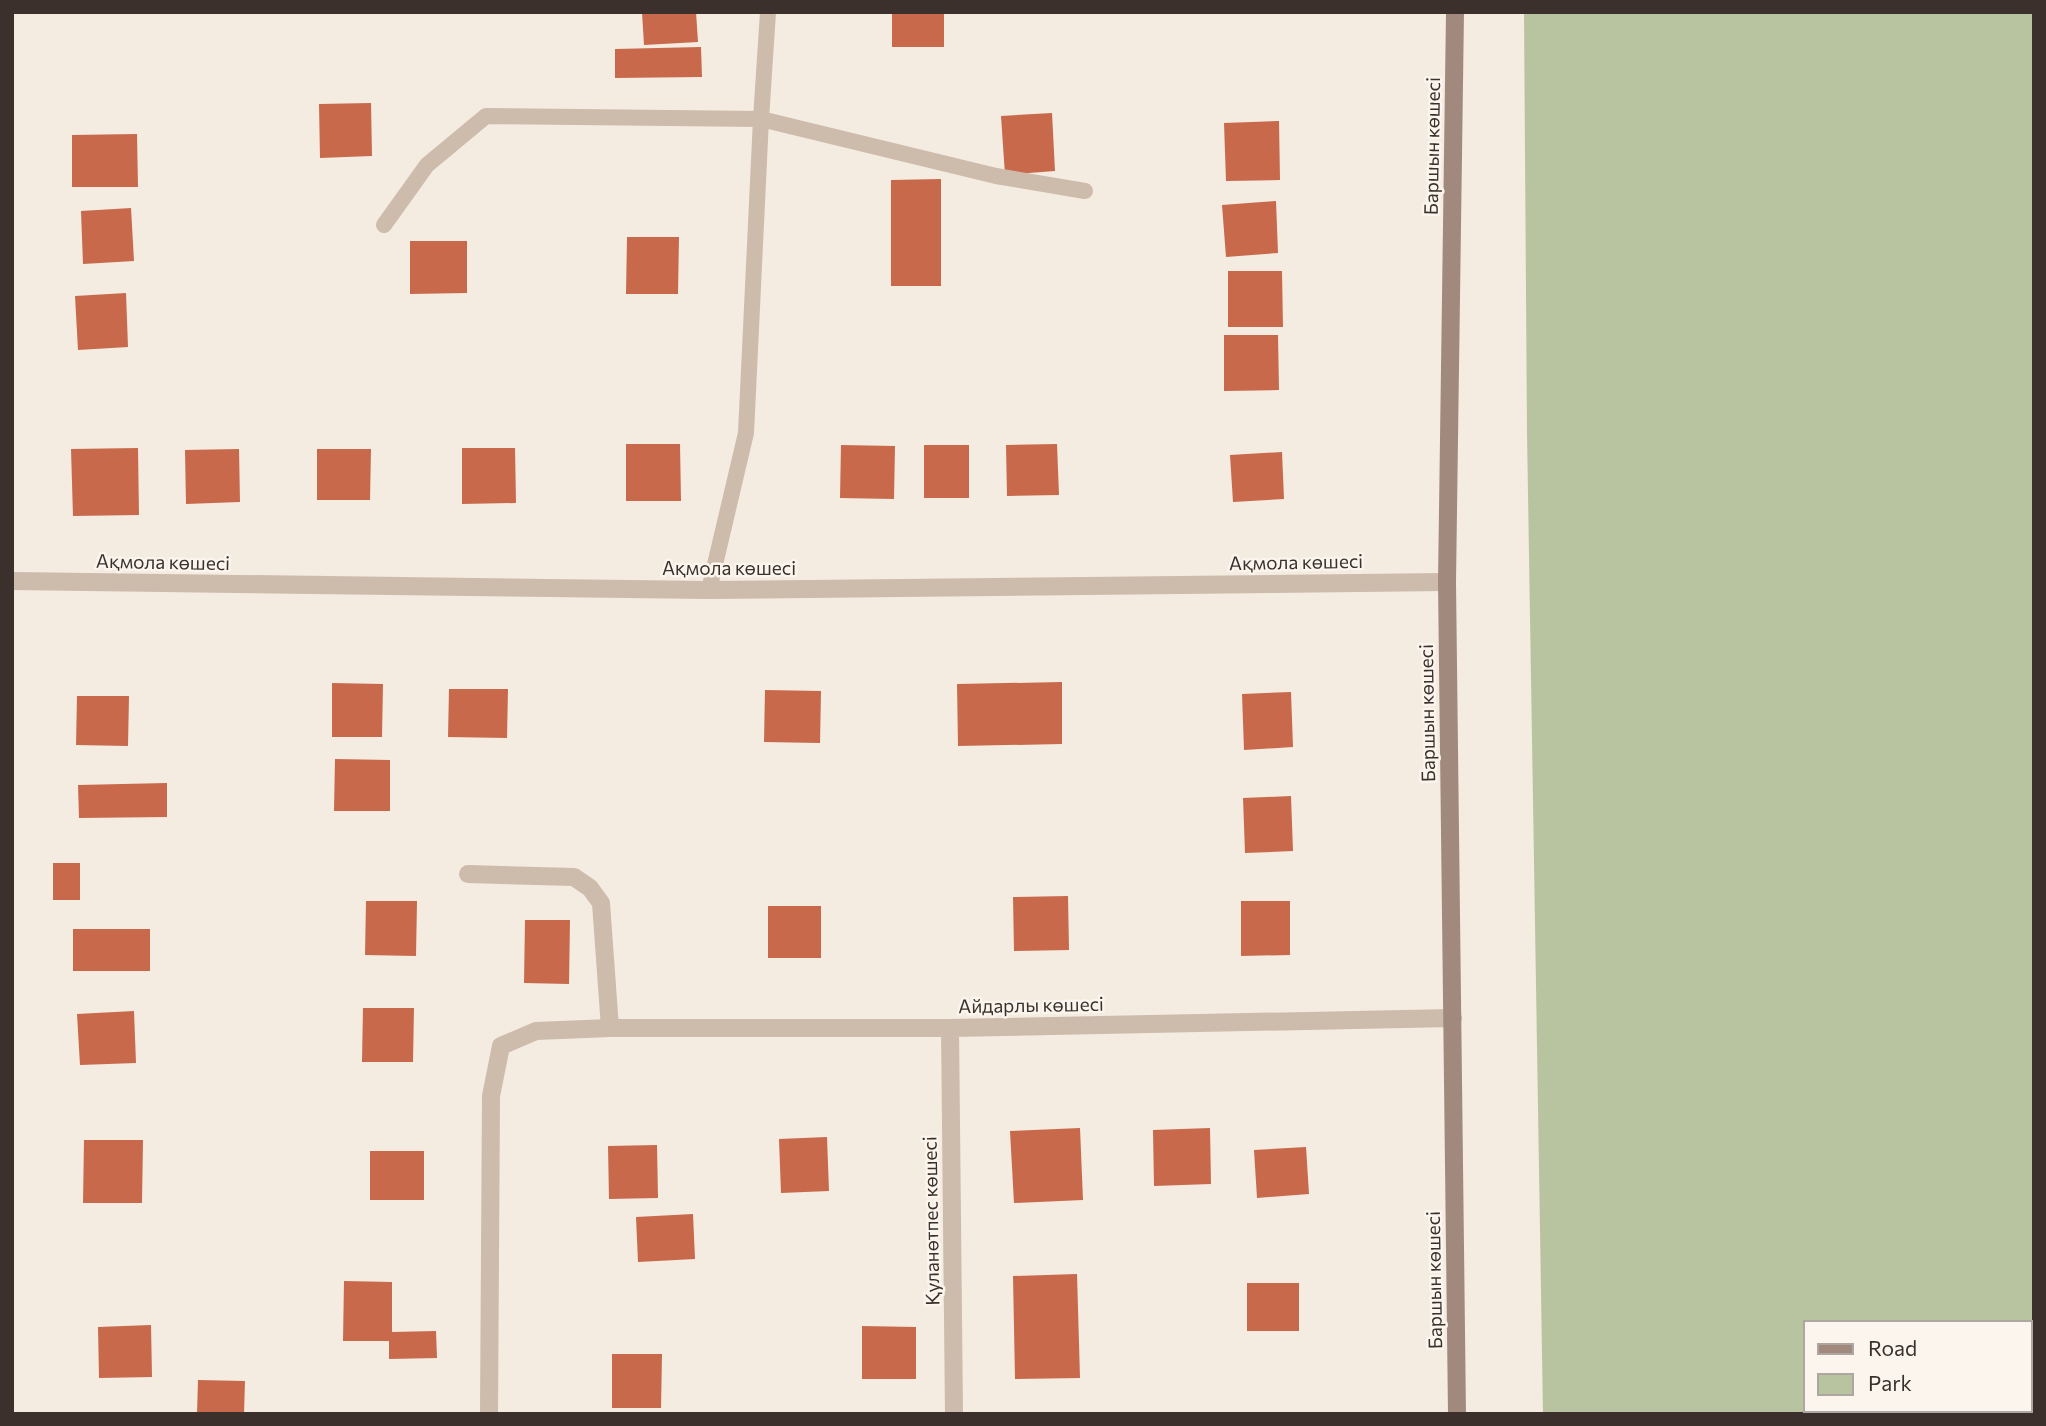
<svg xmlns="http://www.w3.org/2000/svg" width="2046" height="1426" font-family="Commissioner,sans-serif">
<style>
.green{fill:#b8c4a0;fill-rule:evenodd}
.building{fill:#c8694b}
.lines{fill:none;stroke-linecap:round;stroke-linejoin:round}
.lane{stroke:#cdbbac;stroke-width:16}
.street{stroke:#cdbbac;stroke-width:18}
.secondary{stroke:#a18a7d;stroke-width:18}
.labels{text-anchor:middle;stroke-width:5;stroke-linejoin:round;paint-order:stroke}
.street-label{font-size:19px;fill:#3b302b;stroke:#fbf5ee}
</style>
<rect width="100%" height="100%" fill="#f4ebe1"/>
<path class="green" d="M1524 12H2034V1414H1543L1527 432ZM1806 1323H2030V1410H1806Z"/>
<path class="building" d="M642 12H696L698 42 644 45Z
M892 12H944V47H892Z
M701 47 702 77 615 78V49Z
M371 103 372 156 320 158 319 104Z
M1052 113 1055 171 1005 175 1001 116Z
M1279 121 1280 180 1226 181 1224 123Z
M137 134 138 187H72V135Z
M941 179V286H891V180Z
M1276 201 1278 253 1226 257 1222 205Z
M131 208 134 261 83 264 81 211Z
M627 237H679L678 294H626Z
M410 241H467V293L410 294Z
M1228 271H1282L1283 327H1228Z
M126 293 128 347 78 350 75 296Z
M1224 335H1278L1279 390 1224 391Z
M626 444H680L681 501H626Z
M1057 444 1059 495 1007 496 1006 445Z
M841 445 895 446 894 499 840 498Z
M924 445H969V498H924Z
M138 448 139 515 73 516 71 449Z
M462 448H515L516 503 462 504Z
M239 449 240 502 186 504 185 450Z
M317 449H371L370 500H317Z
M1282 452 1284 499 1233 502 1230 455Z
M1062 682V744L958 746 957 684Z
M332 683 383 684 382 737H332Z
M449 689H508L507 738 448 737Z
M765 690 821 691 820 743 764 742Z
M1291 692 1293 747 1244 750 1242 694Z
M77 696H129L128 746 76 745Z
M335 759 390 760V811H334Z
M167 783V817L79 818 78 785Z
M1291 796 1293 851 1245 853 1243 798Z
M53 863H80V900H53Z
M1068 896 1069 950 1014 951 1013 897Z
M366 901H417L416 956 365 955Z
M1241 901H1290V955L1241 956Z
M768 906H821V958H768Z
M525 920H570L569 984 524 983Z
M73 929H150V971H73Z
M363 1008H414L413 1062H362Z
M134 1011 136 1063 80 1065 77 1014Z
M1080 1128 1083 1200 1014 1203 1010 1131Z
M1210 1128 1211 1184 1154 1186 1153 1130Z
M827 1137 829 1191 781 1193 779 1139Z
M84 1140H143L142 1203H83Z
M657 1145 658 1198 609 1199 608 1146Z
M1306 1147 1309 1194 1257 1198 1254 1150Z
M370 1151H424V1200H370Z
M693 1214 695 1259 638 1262 636 1217Z
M1077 1274 1080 1378 1015 1379 1013 1276Z
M344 1281 392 1282V1332L436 1331 437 1358 389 1359V1341H343Z
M1247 1283H1299V1331H1247Z
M151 1325 152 1377 99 1378 98 1327Z
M862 1326 916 1327V1379H862Z
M612 1354H662L661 1408H612Z
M198 1380 245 1381 244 1414H197Z"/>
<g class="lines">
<path class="lane" d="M384 225 427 165 486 116 761 119 996 176 1085 191
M709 590 746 433 761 119 768 12"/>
<path class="street" d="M12 581 709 590 1447 582
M468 874 574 877 590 888 601 903 610 1028
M950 1028 954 1414
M489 1414 491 1096 501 1046 536 1031 610 1028H950L1453 1018"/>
<path class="secondary" d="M1455 12 1447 582 1457 1414"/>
</g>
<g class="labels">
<g class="street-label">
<text transform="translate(1432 146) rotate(-89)" y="7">Баршын көшесі</text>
<text transform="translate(163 562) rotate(1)" y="7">Ақмола көшесі</text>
<text transform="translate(1296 562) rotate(-1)" y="7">Ақмола көшесі</text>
<text x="729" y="575">Ақмола көшесі</text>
<text transform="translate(1427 713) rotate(-91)" y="7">Баршын көшесі</text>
<text transform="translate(1031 1005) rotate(-1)" y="7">Айдарлы көшесі</text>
<text transform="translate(931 1221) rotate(-91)" y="7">Қуланөтпес көшесі</text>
<text transform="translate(1434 1280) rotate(-91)" y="7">Баршын көшесі</text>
</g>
</g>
<rect width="2046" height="1426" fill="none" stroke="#3b302b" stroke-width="28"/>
<rect x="1804" y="1321" width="228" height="91" fill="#fbf5ee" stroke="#aea6a0" stroke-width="2"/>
<rect x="1818" y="1344" width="35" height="10" fill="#a18a7d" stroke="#aea6a0" stroke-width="2"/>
<text x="1868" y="1356" font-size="21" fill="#3b302b">Road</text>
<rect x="1818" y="1374" width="35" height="21" fill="#b8c4a0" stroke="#aea6a0" stroke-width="2"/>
<text x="1868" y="1391" font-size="21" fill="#3b302b">Park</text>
</svg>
